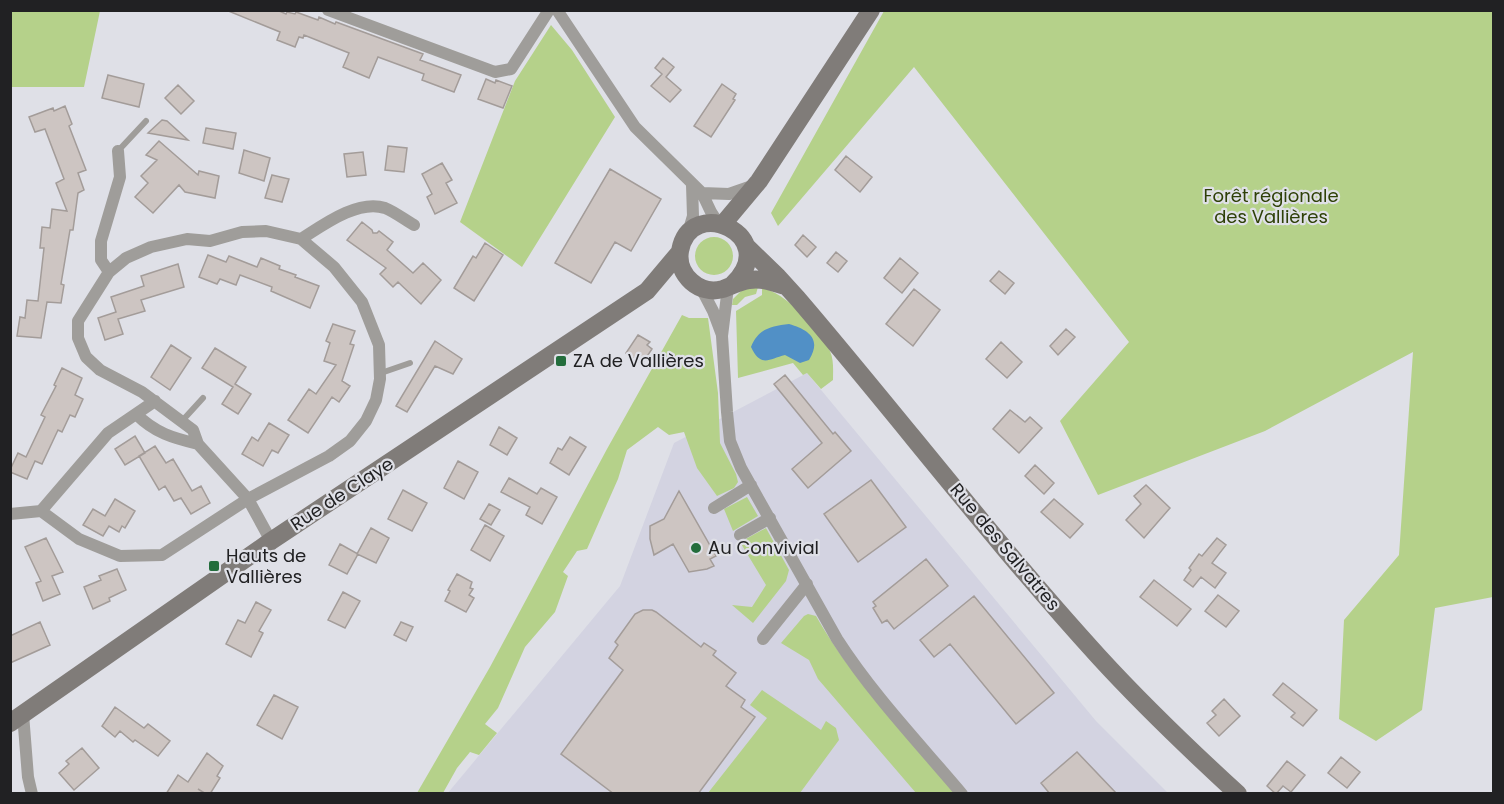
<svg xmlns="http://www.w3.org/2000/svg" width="1504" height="804" font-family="Poppins,sans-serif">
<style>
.built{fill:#d3d3e1}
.green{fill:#b5d18a}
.water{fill:#5190c6}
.building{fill:#cdc5c2;stroke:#a39c99;stroke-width:1.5}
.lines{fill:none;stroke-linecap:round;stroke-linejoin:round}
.lane{stroke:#9f9d9a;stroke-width:6}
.street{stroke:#9f9d9a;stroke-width:12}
.secondary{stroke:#807c79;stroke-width:18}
.poi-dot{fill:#236d3c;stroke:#dfe0e7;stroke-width:2}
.labels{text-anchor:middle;stroke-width:4.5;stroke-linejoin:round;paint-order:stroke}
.park-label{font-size:18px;fill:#2e4007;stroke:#dfe0e7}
.poi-label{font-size:18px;fill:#212123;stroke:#dfe0e7;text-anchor:start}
.street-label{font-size:18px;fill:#212123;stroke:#dfe0e7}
</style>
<rect width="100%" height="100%" fill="#dfe0e7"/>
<path class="built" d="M807 373 1096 721 1168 793 447 794 620 586 674 443Z"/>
<path class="green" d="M10 11H100L84 87H11Z
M884 11H1493V597L1435 608 1422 710 1376 741 1339 719 1344 620 1399 555 1413 352 1265 431 1098 495 1060 421 1129 342 914 67 778 226 771 213Z
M551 25 572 50 615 117 522 267 460 222 515 81Z
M695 256a19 19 0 1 1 38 0a19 19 0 1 1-38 0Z
M758 287 756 294 745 297 737 305H732L733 299 742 290Z
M762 288C785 292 821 330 830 351 834 360 833 371 833 380L821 389 807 373 803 375 793 363 738 378 736 311 762 295Z
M682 315 689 318H708L718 393 720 443 736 474 738 482 734 488 717 496 697 468 684 432 669 435 658 427 627 450 618 479 587 549 577 551 563 572 568 576 555 612 525 647 498 708 485 724 497 733 479 755 470 752 457 768 443 793H417L490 667 607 449Z
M747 497 758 516 733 531 724 509Z
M766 528 789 570 786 581 753 623 732 605 752 607 766 585 740 542Z
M808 614 816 616C854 682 907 736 956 793H916L818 679 809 660 781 643 804 616Z
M762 690 821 730 826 721 836 728 839 740 800 793H708L767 718 750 705Z"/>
<path class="water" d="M789 324C809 330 822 339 809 360L800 363 785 355C769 359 761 368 751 347 758 329 771 326 789 324Z"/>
<path class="building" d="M226 10H277L286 14 287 12 295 14 296 12 318 20 319 17 335 24 336 22 423 54 420 60 461 75 454 92 422 80 424 74 378 57 369 78 343 67 349 53 304 35 303 38 299 37 295 47 277 40 280 32Z
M663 58 674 67 666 77 681 90 670 102 651 86 662 74 655 68Z
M108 75 144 84 139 107 102 98Z
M486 79 495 83 496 80 512 86 503 108 478 99Z
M722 84 736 94 733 99 735 100 711 137 694 126Z
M178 85 194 101 181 114 165 98Z
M65 106 72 124 69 126 86 170 78 173 84 190 78 193 73 230H70L61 284 64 285 61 303 47 302 41 338 17 336 20 317 25 318 27 300 38 301 44 248H40L42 227 50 228 52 209 67 211 56 183 64 179 45 129 35 132 29 117 53 108 54 111Z
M162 120 167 121 188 140 148 133Z
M206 128 236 133 233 149 203 143Z
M159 141 198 175 199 171 219 176 215 198 185 192 179 185 153 213 135 197 148 183 141 176 157 160 146 155Z
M388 146 407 148 404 172 385 170Z
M244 150 270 158 264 181 239 173Z
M363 152 366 175 347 177 344 154Z
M846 156 872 177 860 192 835 170Z
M442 163 452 180 446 183 457 203 435 214 427 197 432 194 422 174Z
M610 169 661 199 631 251 615 242 591 283 555 263Z
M272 175 289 179 282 202 265 198Z
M362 222 372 230 373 233H377L379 231 393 242 387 250 413 273 423 263 441 280 421 304 398 282 393 287 380 274 386 268 347 240Z
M803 235 816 247 807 257 795 245Z
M485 243 503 255 474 301 454 288 473 256 476 258Z
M836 252 847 261 838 272 827 263Z
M208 255 226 262 229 256 257 267 261 258 280 266 279 269 296 275 295 277 319 286 310 308 271 291 272 287 240 275 236 285 220 279 217 284 199 277Z
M900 258 918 273 902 293 884 278Z
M178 264 184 287 141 300 145 311 118 319 123 334 105 340 98 318 116 312 111 297 144 286 141 276Z
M999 271 1014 283 1005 294 990 281Z
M914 289 940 310 913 346 886 324Z
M333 324 355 331 350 344 354 345 342 381 350 386 339 402 332 397 308 433 288 420 309 389 316 394 336 365 324 361 330 343 326 341Z
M1066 329 1075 337 1058 355 1050 346Z
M638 335 650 342 647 345 652 349 642 364 626 353Z
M435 341 462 359 453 374 435 366 407 412 396 406Z
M1001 342 1022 362 1007 378 986 359Z
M171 345 191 358 170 390 151 377Z
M215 348 246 367 235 384 251 394 238 414 222 404 233 387 202 368Z
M62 368 82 378 75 395 83 399 75 417 70 415 62 432 58 430 42 464 35 461 27 479 10 472V470L18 453 26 457 45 417 41 415 56 386 54 385Z
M785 375 833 434 835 432 851 451 808 488 792 469 822 443 774 384Z
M1010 410 1025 422 1030 417 1042 428 1019 453 993 429Z
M269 423 289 435 278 453 272 450 263 466 242 454 252 437 258 441Z
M499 427 517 438 507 455 490 445Z
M135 436 145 453 125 465 115 449Z
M570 437 586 447 569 475 550 463 558 448 562 450Z
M155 446 166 463 173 459 192 491 201 486 210 503 191 514 181 498 174 501 165 486 159 490 139 456Z
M458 461 478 472 464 499 444 488Z
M1035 465 1054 483 1044 494 1025 476Z
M509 478 537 494 541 488 557 497 542 524 526 515 530 507 501 492Z
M871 480 906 527 858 562 824 514Z
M1146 485 1170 508 1144 538 1126 520 1141 504 1134 496Z
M403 490 427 503 412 531 388 519Z
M679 491 716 556 710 559 714 566 707 569 689 572 673 544 654 555 650 539V526L664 519Z
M115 499 135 511 125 528 122 526 119 532 109 526 103 536 83 525 93 509 105 516Z
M1054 499 1083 524 1070 538 1041 512Z
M489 504 500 510 491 525 480 519Z
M485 525 504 536 490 561 471 550Z
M371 528 389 538 376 563 357 554Z
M46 538 63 572 52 576 60 594 43 601 36 583 41 581 25 547Z
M1217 538 1226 545 1212 563 1226 573 1215 588 1201 577 1193 587 1184 580 1191 570 1189 568 1199 554 1202 556Z
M340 544 358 554 347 574 329 565Z
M926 559 948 586 894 629 887 620 882 623 873 608 876 606 873 602Z
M117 569 126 590 109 598 110 601 93 609 84 587 101 580 99 576Z
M457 574 472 582 470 588 473 589 469 595 474 598 466 612 445 601 450 591 448 590Z
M1154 580 1191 609 1177 626 1140 597Z
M343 592 360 601 345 628 328 620Z
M1218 595 1239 611 1226 627 1205 611Z
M974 596 1054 693 1016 724 950 644 934 657 920 640Z
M256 602 271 610 259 631 263 633 251 657 226 644 238 620 245 623Z
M643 610H652L656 612 701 647 704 643 716 651 713 655 736 673 726 686 745 700 741 707 755 717 698 794H614L561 754 623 670 609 658 618 645 615 642 635 614Z
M40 622 50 645 10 663V636Z
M401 622 413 627 406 641 394 635Z
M1283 683 1317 710 1303 726 1291 717 1295 713 1273 695Z
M274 695 298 707 282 739 257 725Z
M1224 699 1240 716 1219 736 1207 723 1216 715 1212 711Z
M115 707 144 728 148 724 170 741 158 756 135 740 133 742 120 731 115 737 102 726Z
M82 748 99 768 74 790 59 773 69 764 66 761Z
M1077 752 1117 794H1050L1041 783Z
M207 753 223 766 217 776 220 778 210 794H206L198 789 205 794H166L178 775 188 782Z
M1341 757 1360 772 1347 788 1328 773Z
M1287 761 1305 775 1291 792 1283 786 1276 794 1267 786Z"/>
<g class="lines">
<path class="lane" d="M118 151 146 121
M381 373 410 363
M182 421 203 398"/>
<path class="street" d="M328 10 495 72 511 69 549 10
M557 10 635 127 702 193 711 212 718 223
M702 193 729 194 752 186
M688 233 693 216 692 185
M109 272 101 260V241L120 177 118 151
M728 287 722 336 727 412 730 441 741 468 837 639C873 695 919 743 962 794
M701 288 713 311 722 335
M136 414C155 433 173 438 198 444
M714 508 751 485
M41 511 79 539 120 556 162 555 248 499 329 456 350 441 366 421 376 400 380 379 379 345 362 302 334 267 301 239
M41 511 108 433 155 401
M10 514 41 511
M740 535 770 518
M271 541 248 499 198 444 193 430 142 392 100 370 86 357 78 338V321L109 272 126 258 151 247 187 239 210 241 242 232 266 231 301 239C323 225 358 199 385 208 395 212 405 220 414 225
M763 639 807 584
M23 714 28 777 32 794"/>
<path class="secondary" d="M723 224 759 181 871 10
M746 246 778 277 798 299C899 417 994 542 1099 657 1143 705 1190 750 1238 794
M733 284C783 236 690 193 680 251 676 275 700 296 723 289 732 286 740 281 749 280 762 278 773 282 785 286
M10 723 271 541 647 291 679 253"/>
</g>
<g class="poi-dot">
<rect x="555" y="355" width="12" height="12" rx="3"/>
<circle cx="696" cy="548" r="6"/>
<rect x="208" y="560" width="12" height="12" rx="3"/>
</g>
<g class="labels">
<g class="park-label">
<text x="1271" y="202">Forêt régionale<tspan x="1271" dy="21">des Vallières</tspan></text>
</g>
<g class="poi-label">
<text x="573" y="367">ZA de Vallières</text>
<text x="708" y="554">Au Convivial</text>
<text x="226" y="562">Hauts de<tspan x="226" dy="21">Vallières</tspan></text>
</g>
<g class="street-label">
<text transform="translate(342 494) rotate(-33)" y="6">Rue de Claye</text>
<text transform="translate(1005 547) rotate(50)" y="6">Rue des Salvatres</text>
</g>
</g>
<rect width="1504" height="804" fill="none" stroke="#212123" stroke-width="24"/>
</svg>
